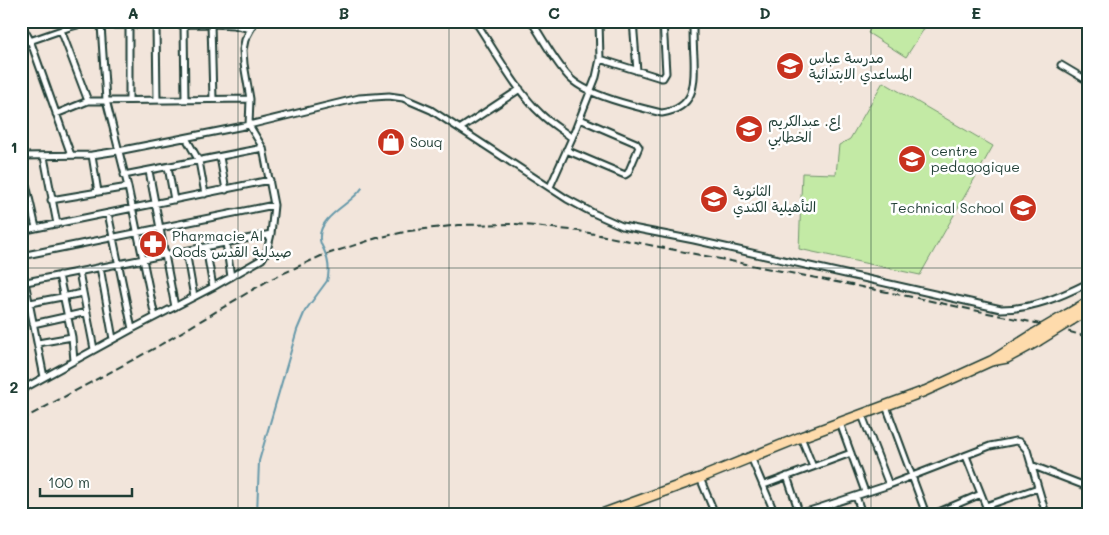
<svg xmlns="http://www.w3.org/2000/svg" width="1109" height="535" font-family="Mali,'Playpen Sans Arabic',sans-serif">
<style>
.green{fill:#c3eaa5;stroke:#71946c}
.lines{fill:none;stroke-linecap:round;stroke-linejoin:round}
.stream{stroke:#69a;stroke-width:2}
.street-casing{stroke:#1f3d34;stroke-width:9}
.highway-casing{stroke:#1f3d34;stroke-width:12}
.street{stroke:#fff;stroke-width:5}
.highway{stroke:#fedbac;stroke-width:9}
.rail{stroke:#1f3d34;stroke-width:2;stroke-dasharray:8 4;stroke-linecap:butt}
.highway-bridge-casing{stroke:#1f3d34;stroke-width:12;stroke-linecap:butt}
.highway-bridge{stroke:#fedbac;stroke-width:9}
.grid{fill:none;stroke:#1f3d34;stroke-width:1;stroke-opacity:0.55}
.labels{text-anchor:middle;stroke-width:5;stroke-linejoin:round;paint-order:stroke}
.poi-label{font-size:14px;fill:#1f3d34;stroke:#fff;text-anchor:start}
.neatline{fill:none;stroke:#1f3d34;stroke-width:2}
.grid-label{font-size:16px;text-anchor:middle;font-weight:bold;fill:#1f3d34}
</style>
<rect width="100%" height="100%" fill="#f2e5db"/>
<filter id="ink" filterUnits="userSpaceOnUse"><feTurbulence type="fractalNoise" baseFrequency=".02" numOctaves="2"/><feDisplacementMap in="SourceGraphic" scale="10" xChannelSelector="R" yChannelSelector="G"/><feConvolveMatrix kernelMatrix="1 2 1 2 8 2 1 2 1" color-interpolation-filters="sRGB"/></filter>
<g filter="url(#ink)">
<path class="green" d="M875 21H929L906 57 868 33Z
M883 82 993 146 920 275 799 249 802 173 836 174 839 145 850 139Z"/>
<g class="lines">
<path class="stream" d="M257 514 259 461 297 330 305 311 327 281C330 271 328 259 324 250 322 246 320 243 320 239 318 216 352 204 362 188"/>
<g class="street-casing">
<path id="street" d="M99 21 101 25 106 100 128 187 155 317
M475 21C494 49 517 92 541 114 550 123 562 130 572 138
M531 21C544 40 555 63 571 79 589 96 637 107 662 113 695 108 695 85 694 57 693 45 693 33 693 21
M633 21 637 71
M21 24 30 40 71 155
M211 24 213 99
M101 25 211 24 234 25 251 29
M156 25 157 100
M184 25 185 100
M129 26V100
M61 30 88 101
M21 44 70 27 93 21
M600 59 661 78H663L666 73 663 21
M1061 65 1088 81
M56 114 88 101 250 99
M461 128 520 89
M186 138 199 161 205 194
M566 150 625 175 628 173 639 147 636 143 580 119
M92 155 98 192
M21 156 92 155 118 151 249 125 359 98 389 96 403 98 431 110 567 199 593 213 622 226 694 240 1001 309C1032 309 1060 297 1088 283
M44 157 57 224
M220 157 226 190
M21 162 36 228
M168 167 174 200
M149 171 175 307
M124 175 263 148
M550 187 572 138 596 77 600 59 599 21
M51 200 128 187
M108 213 132 329
M21 231 270 180
M226 243 231 277
M206 247 213 287
M186 251 194 297
M21 256 274 205
M100 267 113 339
M79 272 94 349
M59 275 72 337 74 361
M25 282 44 377
M21 283 271 234
M30 303 83 293
M33 324 87 312
M38 343 72 337
M21 382 23 389
M21 390 132 329 213 287 262 259 267 251 271 234 274 205 263 148 249 125 250 99 244 64 243 50 245 40 255 21
M886 406 926 514
M862 415 889 485
M840 423 865 492
M801 437 813 467
M966 456 989 514
M751 457 775 514
M1031 465 1088 487
M787 476 799 512 802 513 819 508
M700 478 715 514
M764 485 851 453
M856 496 862 514
M986 506 1038 488
M820 514 819 508 889 485 990 446 1016 441 1020 442 1027 450 1046 514
M879 514 887 512 892 514
M934 514 981 494"/>
</g>
<g class="highway-casing">
<path id="highway" d="M1068 314 1088 302
M1072 320 1088 310
M993 360 1034 334
M602 514 700 478 801 437 925 391 991 361 1007 358 1038 341"/>
</g>
<use href="#street" class="street"/>
<use href="#highway" class="highway"/>
<path class="rail" d="M21 420 155 348 269 280 321 256 377 238 409 231 459 225 516 224 579 231 907 296 1045 325 1088 337"/>
<g class="highway-bridge-casing">
<path id="highway-bridge" d="M1034 334 1068 314
M1038 341 1072 320"/>
</g>
<use href="#highway-bridge" class="highway-bridge"/>
</g>
</g>
<path class="grid" d="M238 21V514M449 21V514M660 21V514M871 21V514M21 268H1088"/>
<defs>
<g id="school-disc" transform="scale(1.4375)"><circle r="9.5" fill="#c8321e" stroke="#fff"/><path d="M0-5L7-2L0 1L-7-2ZM-4 1L0 2.5L4 1V4Q0 6-4 4Z" fill="#fff"/></g>
<g id="shop-disc" transform="scale(1.4375)"><circle r="9.5" fill="#c8321e" stroke="#fff"/><path d="M-5-2.5h2.3a2.7 3.5 0 0 1 5.4 0H5L5.5 6h-11ZM-1.5-2.5h3a1.5 2.3 0 0 0-3 0Z" fill="#fff"/></g>
<g id="university-disc" transform="scale(1.4375)"><circle r="9.5" fill="#c8321e" stroke="#fff"/><path d="M0-5L7-2L0 1L-7-2ZM-4 1L0 2.5L4 1V4Q0 6-4 4Z" fill="#fff"/></g>
<g id="pharmacy-disc" transform="scale(1.4375)"><circle r="9.5" fill="#c8321e" stroke="#fff"/><path d="M-2-6h4v4h4v4h-4v4h-4v-4h-4v-4h4Z" fill="#fff"/></g>
</defs>
<g fill-rule="evenodd">
<use href="#school-disc" x="790" y="66"/>
<use href="#school-disc" x="749" y="129"/>
<use href="#shop-disc" x="391" y="142"/>
<use href="#university-disc" x="912" y="159"/>
<use href="#school-disc" x="714" y="199"/>
<use href="#university-disc" x="1023" y="208"/>
<use href="#pharmacy-disc" x="153" y="244"/>
</g>
<g class="labels">
<g class="poi-label">
<text x="809" y="63">مدرسة عباس<tspan x="809" dy="16">المساعدي الابتدائية</tspan></text>
<text x="768" y="126">إع. عبدالكريم<tspan x="768" dy="16">الخطابي</tspan></text>
<text x="410" y="147">Souq</text>
<text x="931" y="156">centre<tspan x="931" dy="16">pedagogique</tspan></text>
<text x="733" y="196">الثانوية<tspan x="733" dy="16">التأهيلية الكندي</tspan></text>
<text x="1004" y="213" text-anchor="end">Technical School</text>
<text x="172" y="241">Pharmacie Al<tspan x="172" dy="16">Qods صيدلية القدس</tspan></text>
</g>
</g>
<rect width="1109" height="535" fill="none" stroke="#fff" stroke-width="55"/>
<path d="M40 488v8h92v-8" fill="none" stroke="#1f3d34" stroke-width="2.5"/>
<text x="48" y="488" font-size="15" fill="#1f3d34" stroke="#ffffff" stroke-width="4" paint-order="stroke">100 m</text>
<rect x="28" y="28" width="1054" height="480" class="neatline"/>
<g class="grid-label">
<text x="133" y="19">A</text>
<text x="344" y="19">B</text>
<text x="554" y="19">C</text>
<text x="765" y="19">D</text>
<text x="976" y="19">E</text>
<text x="14" y="153">1</text>
<text x="14" y="393">2</text>
</g>
</svg>
